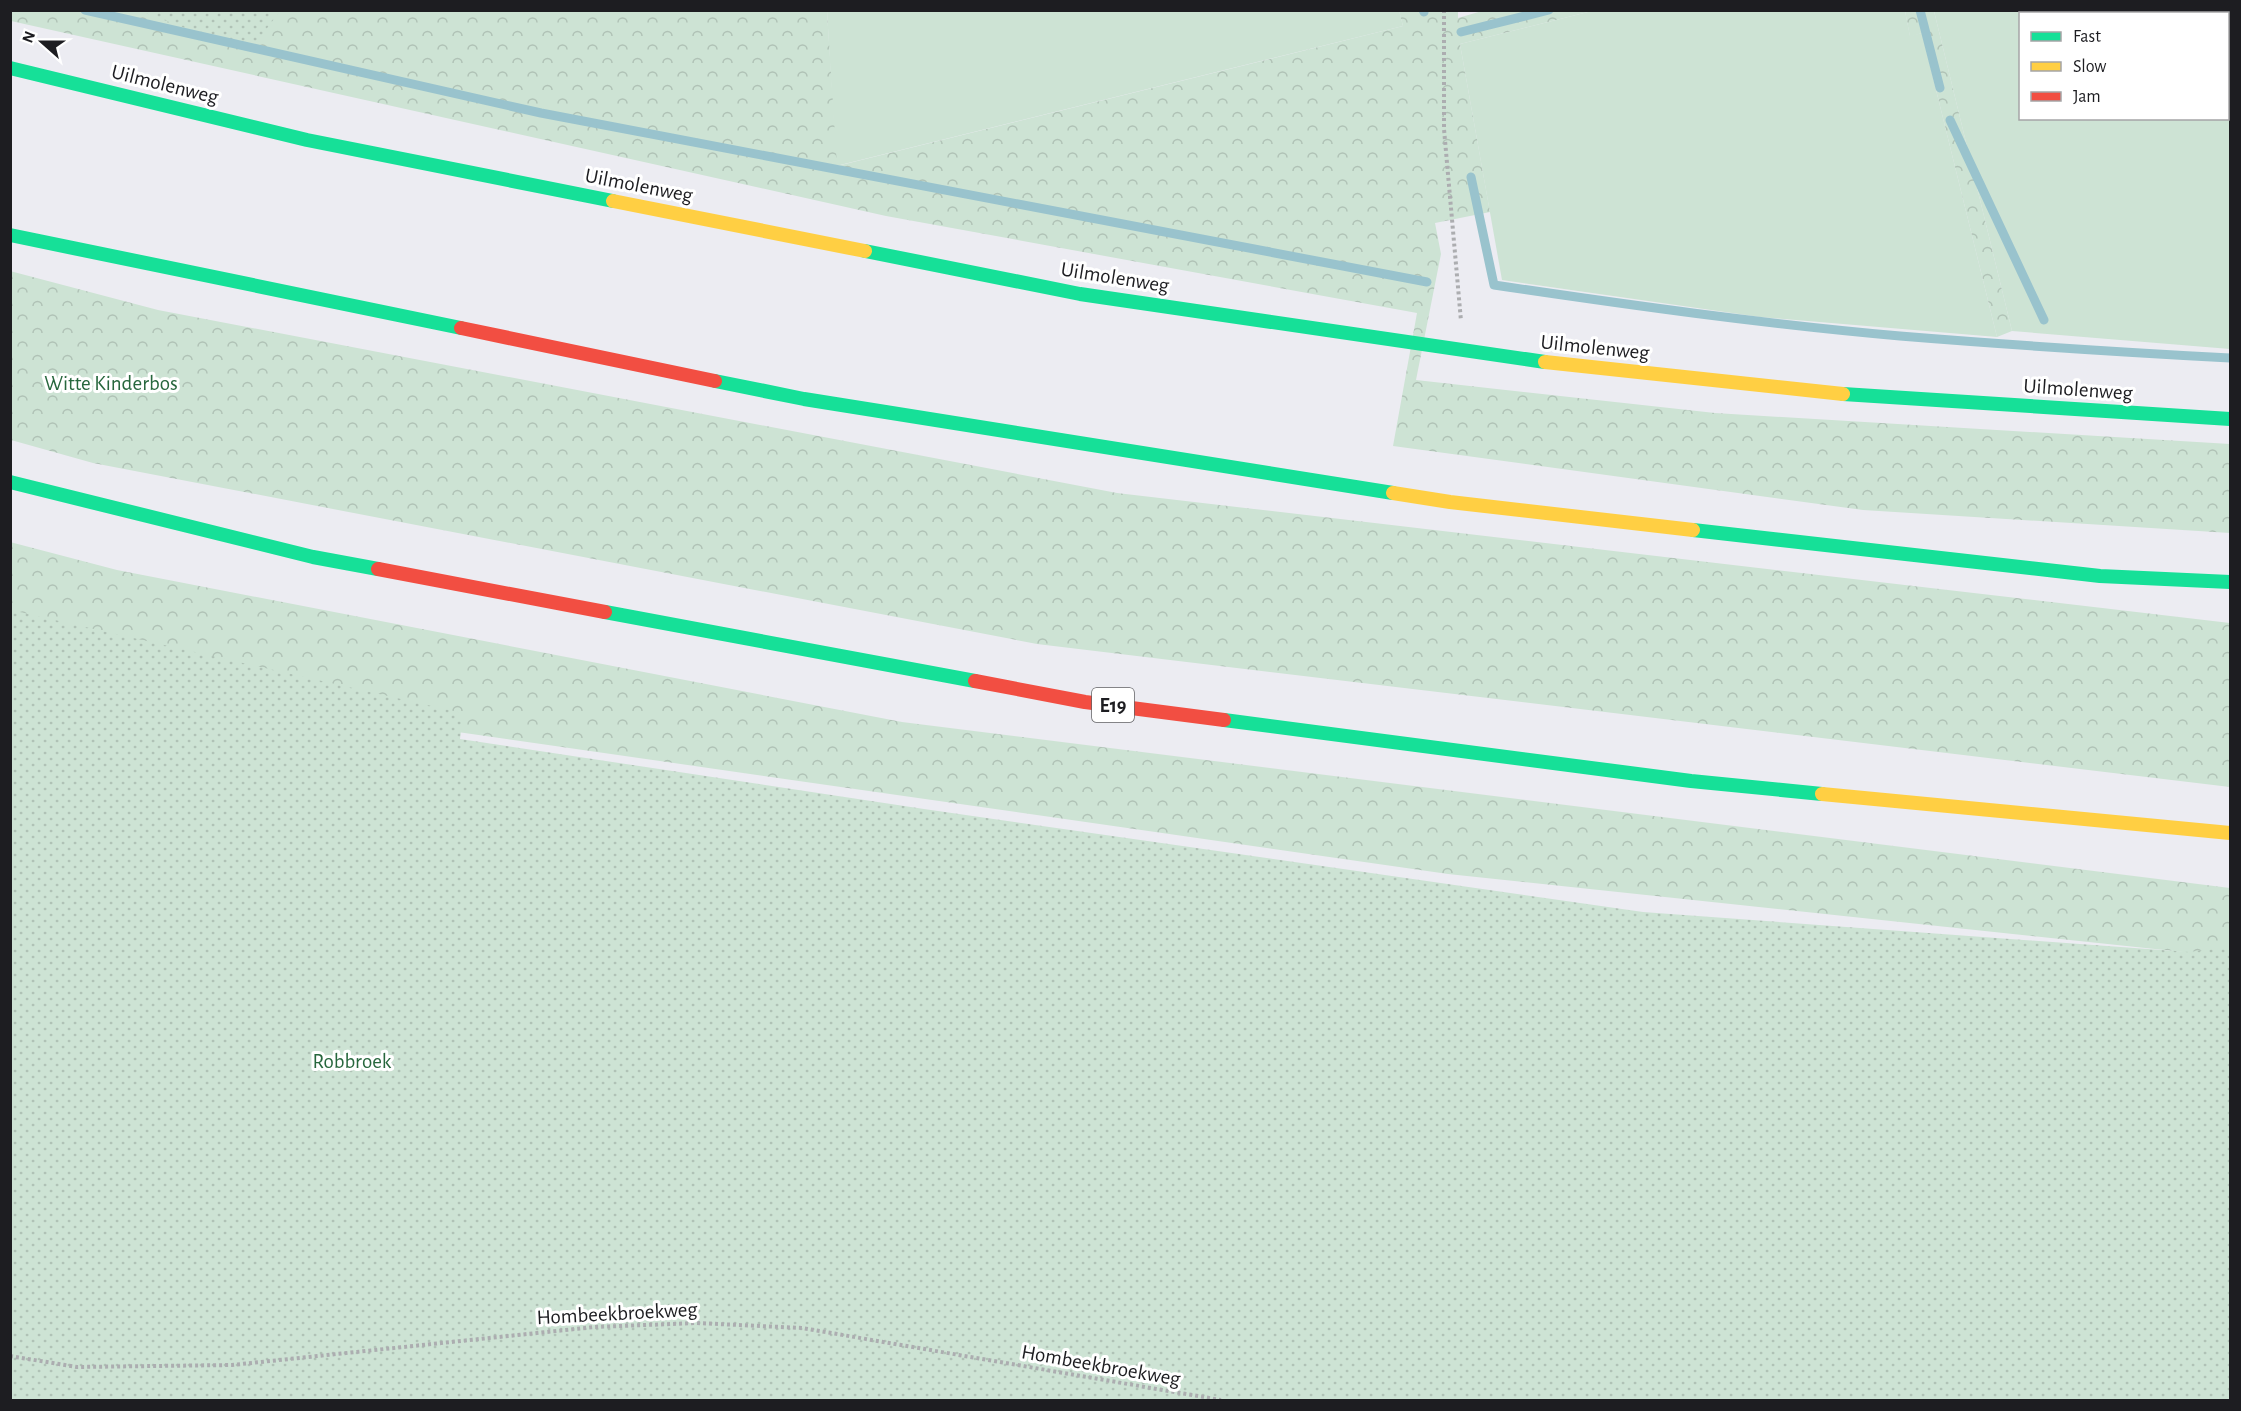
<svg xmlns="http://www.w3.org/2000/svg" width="2241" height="1411" font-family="'Alegreya Sans',sans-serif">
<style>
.green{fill:#cde3d4;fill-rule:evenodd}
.forest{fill:url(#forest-crowns)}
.park{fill:url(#park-dots)}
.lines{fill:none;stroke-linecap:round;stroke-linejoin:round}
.stream{stroke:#99c3cd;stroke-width:9}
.path{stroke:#acadb0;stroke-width:4;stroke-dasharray:3 3;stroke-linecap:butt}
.fast{stroke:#16e098;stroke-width:14}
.slow{stroke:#ffcf43;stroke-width:14}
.jam{stroke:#f24e42;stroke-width:14}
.labels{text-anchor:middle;stroke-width:6;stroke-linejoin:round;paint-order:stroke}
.shield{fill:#fff;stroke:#616164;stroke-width:1.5}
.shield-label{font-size:20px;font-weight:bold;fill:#1d1d21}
.street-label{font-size:21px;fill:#1d1d21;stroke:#fff}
.park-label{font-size:21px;fill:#27673d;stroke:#fff}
</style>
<defs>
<pattern id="forest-crowns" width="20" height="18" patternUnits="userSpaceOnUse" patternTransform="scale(1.5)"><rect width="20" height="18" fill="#cde3d4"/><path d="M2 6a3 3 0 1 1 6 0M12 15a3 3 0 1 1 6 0" fill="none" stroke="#b0c2b6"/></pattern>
<pattern id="park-dots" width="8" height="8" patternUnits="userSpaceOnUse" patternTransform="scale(1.5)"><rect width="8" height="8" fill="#cde3d4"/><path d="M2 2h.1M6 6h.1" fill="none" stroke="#b0c2b6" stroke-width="1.8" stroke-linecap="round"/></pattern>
</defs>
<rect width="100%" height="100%" fill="#ececf2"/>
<path class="green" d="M1399 10 1403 26 836 166 827 11Z
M1592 11H1905L1910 36 1922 33 1997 337 1760 317 1502 280 1460 44Z
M1934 11H2230V349L2012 331ZM2020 14H2228V118H2020Z"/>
<path class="forest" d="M11 10 827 11 837 166 1403 26 1399 11H1458V18L1482 11H1592L1460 44 1490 212 1435 223 1441 254 1416 380 1715 413 2230 444V533L1863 510 1393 446 1417 313 886 216 11 21Z
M1905 11H1934L2012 331 1997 337 1922 33 1910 37Z
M10 271 158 310 1117 493 2230 623V787L1037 644 93 463 11 440Z
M10 542 117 570 902 722 2230 888V1400L2202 954 1448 874 325 713 11 970Z"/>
<path class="park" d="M140 11H280L249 52Z
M11 610 458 712 462 723 460 739 924 809 1643 912 2189 952 2230 947V1400H11Z"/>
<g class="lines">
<path class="stream" d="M85 10 541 113 1427 282
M1423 10 1424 12
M1920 10 1940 88
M1461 32 1549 10
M1950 120 2044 320
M1471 177 1494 285C1629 305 1764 324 1900 336 2010 345 2120 352 2230 358"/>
<path class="path" d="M1444 10V129L1461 321
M10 1356 77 1367 232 1365 594 1327 697 1323 802 1328 1221 1400"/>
<path class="fast" d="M10 68 307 140 613 201
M10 235 461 328
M865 251 1080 294 1545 362
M715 381 804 399 1393 493
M1843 394 2230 419
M10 482 313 557 378 569
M1693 530 2100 576 2230 582
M605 612 975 681
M1224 720 1691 781 1822 794"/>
<path class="slow" d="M613 201 865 251
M1545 362 1843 394
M1393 493 1450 502 1693 530
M1822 794 2230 833"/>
<path class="jam" d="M461 328 715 381
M378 569 605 612
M975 681 1085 702 1224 720"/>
</g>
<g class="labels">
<rect class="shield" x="1092" y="688" width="42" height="34" rx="4.5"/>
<g class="shield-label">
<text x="1113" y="712">E19</text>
</g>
<g class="street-label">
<text transform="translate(165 84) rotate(14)" y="7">Uilmolenweg</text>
<text transform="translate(639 185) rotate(11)" y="7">Uilmolenweg</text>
<text transform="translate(1115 277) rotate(9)" y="7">Uilmolenweg</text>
<text transform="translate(1595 347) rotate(6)" y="7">Uilmolenweg</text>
<text transform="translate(2078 389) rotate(4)" y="7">Uilmolenweg</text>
<text transform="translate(617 1313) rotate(-3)" y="7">Hombeekbroekweg</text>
<text transform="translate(1101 1365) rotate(10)" y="7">Hombeekbroekweg</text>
</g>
<g class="park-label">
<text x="111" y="390">Witte Kinderbos</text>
<text x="352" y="1068">Robbroek</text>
</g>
</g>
<rect width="2241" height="1411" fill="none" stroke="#1d1d21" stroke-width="24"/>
<rect x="2019" y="12" width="210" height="108" fill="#ffffff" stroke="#a5a5a6" stroke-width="1.5"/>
<rect x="2031" y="32" width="30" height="9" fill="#16e098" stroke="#a5a5a6" stroke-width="1.5"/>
<text x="2073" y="42" font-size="18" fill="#1d1d21">Fast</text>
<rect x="2031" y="62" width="30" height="9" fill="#ffcf43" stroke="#a5a5a6" stroke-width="1.5"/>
<text x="2073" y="72" font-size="18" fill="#1d1d21">Slow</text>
<rect x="2031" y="92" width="30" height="9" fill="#f24e42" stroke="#a5a5a6" stroke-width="1.5"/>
<text x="2073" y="102" font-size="18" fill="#1d1d21">Jam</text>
<g transform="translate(42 42) rotate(291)" stroke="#ffffff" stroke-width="4.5" paint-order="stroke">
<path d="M0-4.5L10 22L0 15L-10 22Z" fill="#1d1d21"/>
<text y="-9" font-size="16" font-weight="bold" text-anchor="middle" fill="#1d1d21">N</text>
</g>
</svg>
